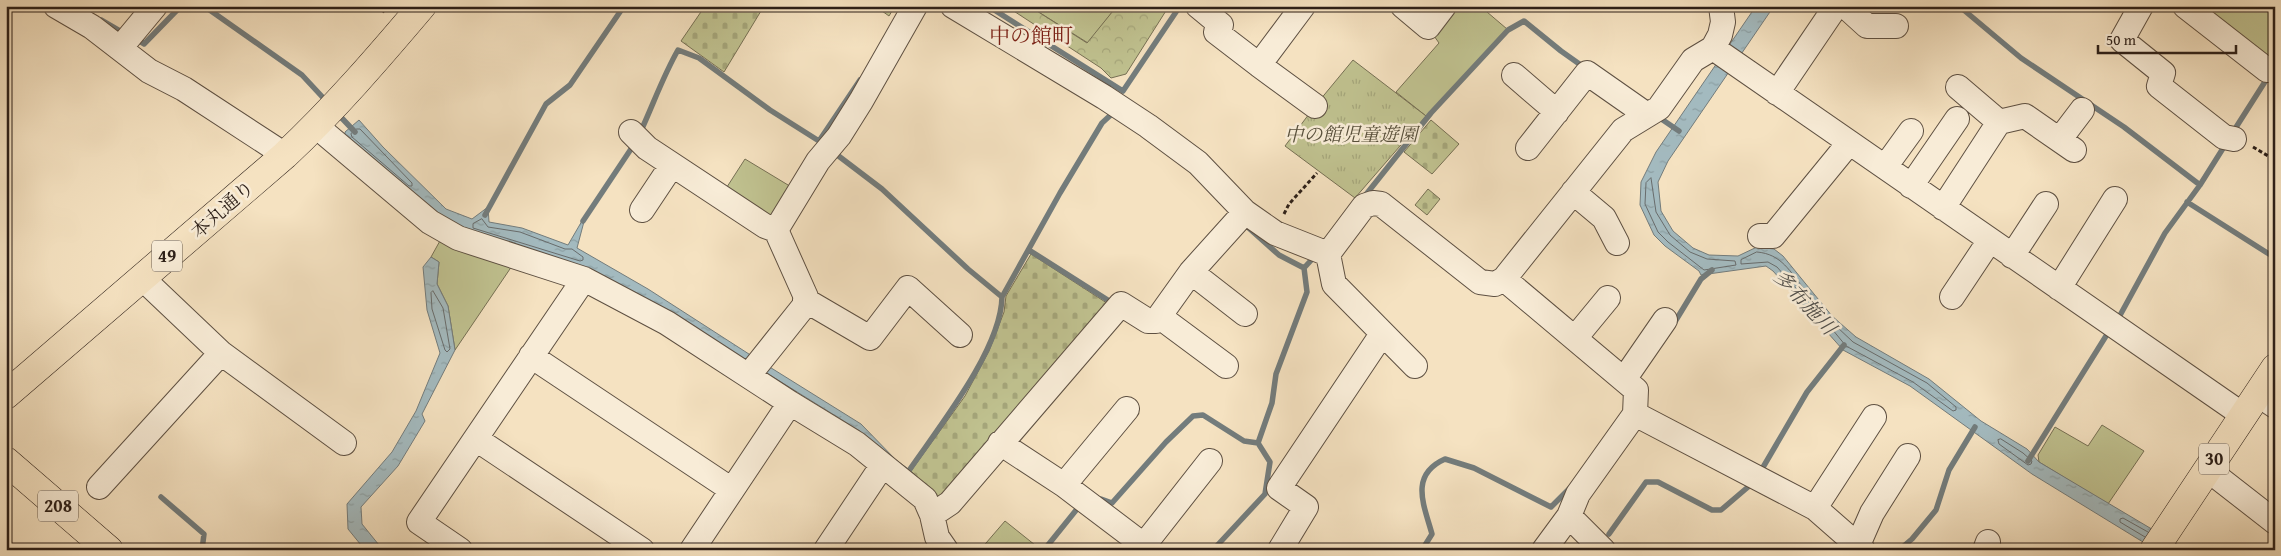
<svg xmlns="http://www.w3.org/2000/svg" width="2281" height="556" font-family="'Gentium Book Plus','Noto Serif JP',serif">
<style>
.green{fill:#c0c290;stroke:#767054}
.forest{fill:url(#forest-crowns);stroke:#767054}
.cemetery{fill:url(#cemetery-stones);stroke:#767054}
.park{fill:url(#park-tufts);stroke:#767054}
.water{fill:url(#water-ripples);stroke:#737c7c}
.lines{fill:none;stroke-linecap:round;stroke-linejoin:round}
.shore{stroke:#686c6c;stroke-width:1}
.stream{stroke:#737c7c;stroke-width:5.5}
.minor-casing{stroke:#5e5042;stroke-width:26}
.major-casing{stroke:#2c1f18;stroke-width:29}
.highway-casing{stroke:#2c1f18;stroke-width:29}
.path{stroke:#2c1f18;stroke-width:3;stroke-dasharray:4 2.5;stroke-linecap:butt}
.minor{stroke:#f8ecd7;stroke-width:24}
.major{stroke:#f5e2c1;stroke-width:28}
.highway{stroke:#f5e2c1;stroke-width:28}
.labels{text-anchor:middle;stroke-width:5;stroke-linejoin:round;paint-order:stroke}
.shield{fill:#f8ecd7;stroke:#695c51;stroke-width:1}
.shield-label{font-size:18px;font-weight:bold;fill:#2c1f18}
.park-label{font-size:19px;font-style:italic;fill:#58503c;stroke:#f8ecd7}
.street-label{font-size:19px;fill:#2c1f18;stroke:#f8ecd7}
.water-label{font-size:20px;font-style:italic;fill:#504e4a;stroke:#f8ecd7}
.quarter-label{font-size:21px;fill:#7a1f14;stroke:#f8ecd7}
</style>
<defs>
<pattern id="forest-crowns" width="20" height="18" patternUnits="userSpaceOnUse" patternTransform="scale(1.25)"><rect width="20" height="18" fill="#c0c290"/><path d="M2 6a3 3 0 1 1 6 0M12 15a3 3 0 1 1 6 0" fill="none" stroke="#a5a67b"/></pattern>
<pattern id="cemetery-stones" width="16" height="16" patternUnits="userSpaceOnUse" patternTransform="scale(1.25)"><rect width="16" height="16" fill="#c0c290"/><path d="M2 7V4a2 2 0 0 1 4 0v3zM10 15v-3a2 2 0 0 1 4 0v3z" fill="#a5a67b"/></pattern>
<pattern id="park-tufts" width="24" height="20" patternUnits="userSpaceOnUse" patternTransform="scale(1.25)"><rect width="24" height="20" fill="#c0c290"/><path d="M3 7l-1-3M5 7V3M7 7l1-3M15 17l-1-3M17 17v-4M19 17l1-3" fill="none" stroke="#a5a67b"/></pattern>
<pattern id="water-ripples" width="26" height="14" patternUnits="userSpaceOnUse" patternTransform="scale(1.25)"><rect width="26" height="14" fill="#a3babf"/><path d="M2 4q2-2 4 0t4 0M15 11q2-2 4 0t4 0" fill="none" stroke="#8c9fa3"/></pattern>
</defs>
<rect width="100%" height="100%" fill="#f5e2c1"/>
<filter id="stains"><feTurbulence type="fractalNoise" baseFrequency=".004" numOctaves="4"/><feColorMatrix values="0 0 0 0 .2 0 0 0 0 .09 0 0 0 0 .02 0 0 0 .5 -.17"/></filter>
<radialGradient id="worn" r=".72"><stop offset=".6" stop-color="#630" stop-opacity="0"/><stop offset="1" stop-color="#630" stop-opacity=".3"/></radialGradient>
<path class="green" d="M1029 6H1117L1088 43Z
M1453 6H1480L1507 29 1426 116 1396 92 1439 43 1432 33Z
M2201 6H2275V57L2269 66Z
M745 159 793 188 776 214 764 218 725 190Z
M441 239 514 263 455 350 448 306 437 284 439 262 431 257Z
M2102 425 2144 451 2108 504 2039 462 2038 455 2055 427 2088 446Z
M1005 521 1040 549 980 550Z"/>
<path class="forest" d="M1006 6H1029L1087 43 1117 6H1169L1126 74 1111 78 1101 68Z"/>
<path class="cemetery" d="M705 6H764L724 72 681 41Z
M875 6H895L889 16Z
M1431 120 1459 144 1432 174 1404 152Z
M1428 189 1440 199 1427 215 1415 205Z
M1031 254 1113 307 943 503 911 471 965 396 989 351 1004 312 1006 296Z"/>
<path class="park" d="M1353 60 1426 116 1355 198 1285 146 1315 106Z"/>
<path class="water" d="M1756 6H1774L1668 161 1658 182 1661 211 1673 231 1693 248 1709 255 1738 256 1757 247 1774 249 1783 256 1832 316 1856 337 1929 379 1981 421 2027 449 2039 462 2187 550H2156L2032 474 1910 386 1843 350 1773 271 1766 266 1701 275 1699 271 1665 246 1654 235 1640 205 1641 182 1656 152Z
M359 120 383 147 446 209 472 219 488 207 489 222 522 228 568 245 586 214 577 248 648 289 752 356 861 424 896 460 911 471 914 479 892 464 860 431 681 320 459 229 413 197 345 138V132Z
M431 257 439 262 437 284 448 306 455 350 422 414 425 421 398 466 361 507 362 524 383 550H365L348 529 347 504 392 452 416 411 440 353 427 310 423 267Z"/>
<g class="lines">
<path class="shore" d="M357 129H360L412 183V186H409L352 137 351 134Z
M1651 178 1656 212 1670 235 1690 252 1707 259 1735 261 1736 265 1704 270 1668 242 1658 232 1645 204 1646 183Z
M482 219 488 227 520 232 565 249H572L583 257V260L580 261 473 228V224Z
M1757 252C1782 254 1790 272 1805 290V293L1801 294 1777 267 1768 262 1741 264V260Z
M433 291 443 308 450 349 447 352 445 350 432 309 431 293Z
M1836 326 1853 342 1927 383 1956 407V410L1953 411 1913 382 1846 346 1832 329 1833 327Z
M2001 439 2023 453 2032 461 2031 464 2028 465 1999 444 1998 440Z
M2145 537 2120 522V519L2123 518 2148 532"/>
<path class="stream" d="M204 6 302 75 328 103
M988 6 1123 91 1180 6
M1959 6 2021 58 2124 127 2200 185
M101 20 125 34
M136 39 144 44 181 6
M337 113 355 132
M1657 116 1679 131
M2233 132 2268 77
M640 133C653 105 663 76 678 50L699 58 770 110 819 141 860 80
M832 151 882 189 968 269 1002 297
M1364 197 1431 113 1508 30 1524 21 1561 51 1585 68
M2187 202 2269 254
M485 215 546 104 570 85 624 6
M583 221 635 143
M1242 222 1279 255 1304 268
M1029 250 1114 304
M2118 319 2165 233 2200 185 2227 142
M1673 325 1701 279 1712 270
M1258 443 1272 403 1276 374 1307 292 1304 268 1315 256
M2028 461 2106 336
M1762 469 1807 392 1844 345
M908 472C938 428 1001 350 1002 297L1060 193 1102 123 1115 111
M161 497 204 534 202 550
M1101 499 1112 503 1166 442 1193 416 1203 415 1244 441 1258 443
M1609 534 1646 482H1658L1712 510H1721L1748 487
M1044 550 1077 509
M1213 550 1265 494 1270 462 1258 443
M1422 550 1432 534C1424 505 1409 475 1445 459L1474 468 1551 507 1570 488
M1899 550 1912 539 1936 510 1949 470 1975 427"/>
<g class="minor-casing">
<path id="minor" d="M56 6 92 27 149 71 184 89 285 155
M953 6 1104 97 1148 126 1198 163 1245 212 1275 233 1328 254 1364 206 1373 203 1381 204 1480 282 1495 284 1504 279 1623 130 1659 108 1693 60 1713 48 1720 35 1723 22 1721 6
M1198 6 1221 25 1216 32 1259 65
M1303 6 1259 65 1315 106
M1403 6 1428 27 1444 6
M1845 6 1867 26H1896
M2141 6 2122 40 2163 73 2159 86 2224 137 2234 139
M2185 6 2267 70
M121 47 155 6
M1713 48 2243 415
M1514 75 1557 112
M1958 87 1999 122
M1777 93 1836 6
M316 126 430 222 458 238 584 279 667 323 790 403 857 444 925 499 932 515 937 537 946 550
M631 132 647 148 765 226 776 230
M2060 139 2082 110
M1528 148 1587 73 1647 115
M1885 167 1911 131
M1911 186 1957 119
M1573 192 1604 218 1617 243
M1943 208 1999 122 2025 116 2074 150
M642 210 672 165
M1760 236H1773L1849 143
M1328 254 1334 284 1415 366
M2012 256 2046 204
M1191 272 1245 314
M142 278 221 353 344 443
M1504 279 1636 390 1635 414 1578 494 1569 516 1544 550
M2059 288 2115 199
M1952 297 1990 240
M805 300 870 338 908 288 960 335
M1160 317 1226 366
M1575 338 1608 298
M531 356 732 490
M749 375 804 306 806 297 776 230 818 161 839 136 861 101 915 6
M1625 378 1665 320
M2257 394 2275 406
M1635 414 1815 508 1863 550
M476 439 642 550
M1000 443 1064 485 1150 550
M2207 469 2275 522
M1064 485 1127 409
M99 487 221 353
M1815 508 1874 417
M932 515 950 503 1121 304 1148 321H1156L1191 272 1245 212
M1569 516 1603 550
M1144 545 1210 461
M1858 545 1872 513 1908 456
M460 550 419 522 584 279
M692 550 790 403
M826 550 882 466
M1280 550 1306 507 1279 488 1382 334
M1985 550 1988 542"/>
</g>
<g class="major-casing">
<path id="major" d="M6 395 285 155C334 109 378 58 422 6
M2154 550 2275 368"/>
</g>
<g class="highway-casing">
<path id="highway" d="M6 461 109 550"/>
</g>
<path class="path" d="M376 6 386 13
M2253 147 2275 160
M1284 214 1289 204 1317 173"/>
<use href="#minor" class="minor"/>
<use href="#major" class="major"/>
<use href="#highway" class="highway"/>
</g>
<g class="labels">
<g class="shield">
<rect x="152" y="240.5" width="30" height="31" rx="4"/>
<rect x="2199" y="443.5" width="30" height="31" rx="4"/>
<rect x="38" y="490.5" width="40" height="31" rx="4"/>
</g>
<g class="shield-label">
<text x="167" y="262">49</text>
<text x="2214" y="465">30</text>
<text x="58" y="512">208</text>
</g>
<g class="park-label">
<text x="1351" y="141">中の館児童遊園</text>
</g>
<g class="street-label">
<text transform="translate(222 209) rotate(-41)" y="7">本丸通り</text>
</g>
<g class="water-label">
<text transform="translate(1805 302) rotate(47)" y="7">多布施川</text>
</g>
<g class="quarter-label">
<text x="1031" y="43">中の館町</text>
</g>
</g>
<rect width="2281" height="556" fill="none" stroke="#f5e2c1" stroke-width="25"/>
<rect x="8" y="8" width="2266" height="541" fill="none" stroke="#2c1f18" stroke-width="2.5"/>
<rect x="12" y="12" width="2256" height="531" fill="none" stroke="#2c1f18"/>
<path d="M2098 45v8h138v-8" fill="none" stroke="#2c1f18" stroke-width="2.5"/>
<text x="2106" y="45" font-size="15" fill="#2c1f18" stroke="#f8ecd7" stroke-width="4" paint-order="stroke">50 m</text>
<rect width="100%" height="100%" filter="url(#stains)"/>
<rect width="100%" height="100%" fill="url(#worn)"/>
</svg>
